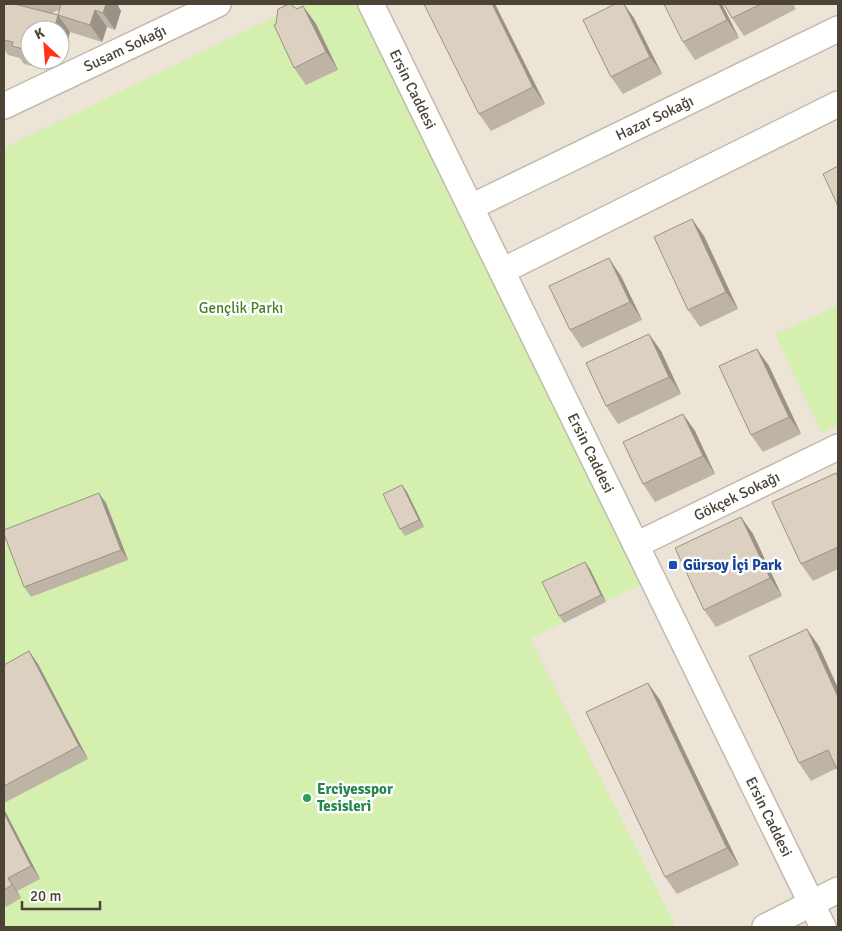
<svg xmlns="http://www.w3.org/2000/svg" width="842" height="931" font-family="Signika,sans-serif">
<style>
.residential{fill:#ebe4d7;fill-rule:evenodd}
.green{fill:#d4efae}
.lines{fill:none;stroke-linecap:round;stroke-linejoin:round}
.street-casing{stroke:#c3baab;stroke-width:28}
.street{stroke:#fff;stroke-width:25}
.wall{fill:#bdb4a5;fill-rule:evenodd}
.shaded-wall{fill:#9a9286}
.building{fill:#dcd1c0;stroke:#9a9286}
.transit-dot{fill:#1a4fb4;stroke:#fff;stroke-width:2}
.leisure-dot{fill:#2e9e5b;stroke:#fff;stroke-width:2}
.labels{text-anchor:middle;stroke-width:5;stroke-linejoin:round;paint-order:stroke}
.street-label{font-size:15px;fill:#4b4336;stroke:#fff}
.park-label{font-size:15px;fill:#477f21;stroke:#fff}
.transit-label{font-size:15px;font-weight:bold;fill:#164399;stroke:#fff;text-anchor:start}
.leisure-label{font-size:15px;font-weight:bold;fill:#27864d;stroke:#fff;text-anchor:start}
</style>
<rect width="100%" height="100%" fill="#f6f2e9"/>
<path class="residential" d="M4 4H838V927H4ZM30 30H60V60H30Z"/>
<path class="green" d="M301 4H358L640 585 530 639 676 927H4V148Z
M838 305V425L822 433 775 335Z"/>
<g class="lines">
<g class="street-casing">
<g id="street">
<path id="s1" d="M371 4 823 927"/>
<path id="s2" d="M4 106 218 4"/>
<path id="s3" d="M471 207 838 29"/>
<path d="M502 271 838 104"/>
<path id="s4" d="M636 545 838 447"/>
<path d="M765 927 838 890"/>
</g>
</g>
<use href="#street" class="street"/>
</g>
<path class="wall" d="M21 4H119L118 6 121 11 115 30 107 27 102 42 70 32 61 64 46 61 44 69 24 64 20 58 8 55 4 49V8L22 6ZM59 10 58 15 52 13ZM30 30H60V60H30Z
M495 4 545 104 491 131 479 114Z
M722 4 739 38 695 60 683 42Z
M724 4H793L796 9 744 36 732 18Z
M303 6 316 24 338 70 306 85 294 68 276 24 297 9Z
M634 18 662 74 623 94 611 77Z
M692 219 704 236 738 309 700 327 688 310Z
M621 276 642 320 582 348 570 330Z
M757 349 769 366 801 434 763 452 751 435Z
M661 351 681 394 618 424 606 406Z
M683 414 695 431 715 474 655 502 643 484Z
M836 473 838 476V569L813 581 801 564Z
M402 485 407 492 424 527 405 536 400 529Z
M106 503 128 560 31 597 24 587Z
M741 517 753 534 782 596 716 627 704 610Z
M590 569 606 602 564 623 559 616Z
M819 646 837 768 811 781 799 763Z
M29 651 38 664 88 759 4 803V665Z
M660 700 739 865 677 894 665 877Z
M4 809 40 879 17 891 21 898 6 907 4 904Z"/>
<path class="shaded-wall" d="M106 4H119L118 6 121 11 115 30 103 13Z
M492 4H495L545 104 533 87Z
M624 4 634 18 662 74 650 57Z
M719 4H722L739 38 727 20Z
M303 6 316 24 338 70 326 52Z
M95 10 107 27 102 42 90 25Z
M58 15 70 32 61 64 58 60H60V30H54Z
M38 60H45L46 61 44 69Z
M692 219 704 236 738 309 726 292Z
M609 258 621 276 642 320 630 302Z
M649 334 661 351 681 394 669 377Z
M757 349 769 366 801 434 789 417Z
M683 414 695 431 715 474 703 456Z
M402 485 407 492 424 527 419 520Z
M99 493 106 503 128 560 121 550Z
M741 517 753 534 782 596 770 578Z
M585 562 590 569 606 602 601 595Z
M807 629 819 646 838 688V697Z
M29 651 38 664 88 759 79 746Z
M648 683 660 700 739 865 727 848Z
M4 809 40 879 31 866 4 813Z
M8 878 17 891 21 898 12 885Z"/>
<path class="building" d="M5 4H14L58 15 61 4H106L103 13 95 10 90 25 58 15 54 30H30V51L12 46 13 42 4 40V8Z
M289 4H290L297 9 303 6 326 52 294 68 274 25 276 24 278 9Z
M424 4H492L533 87 479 114Z
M615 4H624L650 57 611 77 583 20Z
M664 4H719L727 20 683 42Z
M724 4H761L732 18Z
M838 166V206L823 174Z
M692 219 726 292 688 310 654 237Z
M609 258 630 302 570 330 549 286Z
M649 334 669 377 606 406 586 363Z
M757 349 789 417 751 435 719 366Z
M683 414 703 456 643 484 623 442Z
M836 473 838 477V547L801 564 772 502Z
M402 485 419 520 400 529 383 494Z
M99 493 121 550 24 587 4 534V530Z
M741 517 770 578 704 610 675 548Z
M585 562 601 595 559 616 542 582Z
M807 629 838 697V771L828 750 799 763 749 656Z
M29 651 79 746 4 786V665Z
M648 683 727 848 665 877 586 712Z
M4 813 31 866 8 878 12 885 4 890Z"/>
<rect class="transit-dot" x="668" y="560" width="10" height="10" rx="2.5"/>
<circle class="leisure-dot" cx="307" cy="798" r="5"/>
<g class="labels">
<g class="street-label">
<text dy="5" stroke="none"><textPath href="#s2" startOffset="134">Susam Sokağı</textPath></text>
<text dy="5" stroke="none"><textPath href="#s1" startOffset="95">Ersin Caddesi</textPath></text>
<text dy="5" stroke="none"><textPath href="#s3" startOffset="204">Hazar Sokağı</textPath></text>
<text dy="5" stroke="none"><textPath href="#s1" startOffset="500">Ersin Caddesi</textPath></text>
<text dy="5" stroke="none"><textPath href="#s4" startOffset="112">Gökçek Sokağı</textPath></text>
<text dy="5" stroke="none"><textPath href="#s1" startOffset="905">Ersin Caddesi</textPath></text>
</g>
<g class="park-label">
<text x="241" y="313">Gençlik Parkı</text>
</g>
<g class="transit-label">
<text x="683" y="570">Gürsoy İçi Park</text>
</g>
<g class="leisure-label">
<text x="317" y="794">Erciyesspor<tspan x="317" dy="17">Tesisleri</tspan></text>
</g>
</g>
<rect width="842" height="931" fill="none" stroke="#4b4336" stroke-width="10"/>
<g transform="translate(45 45) rotate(334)"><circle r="24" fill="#ffffff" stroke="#b7b4af"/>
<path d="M0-4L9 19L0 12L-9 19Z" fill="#ff3418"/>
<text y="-8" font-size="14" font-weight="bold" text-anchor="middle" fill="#4b4336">K</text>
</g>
<path d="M22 901v8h78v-8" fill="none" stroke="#4b4336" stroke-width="2.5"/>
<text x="30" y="901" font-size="15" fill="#4b4336" stroke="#ffffff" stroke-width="4" paint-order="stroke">20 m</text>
</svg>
